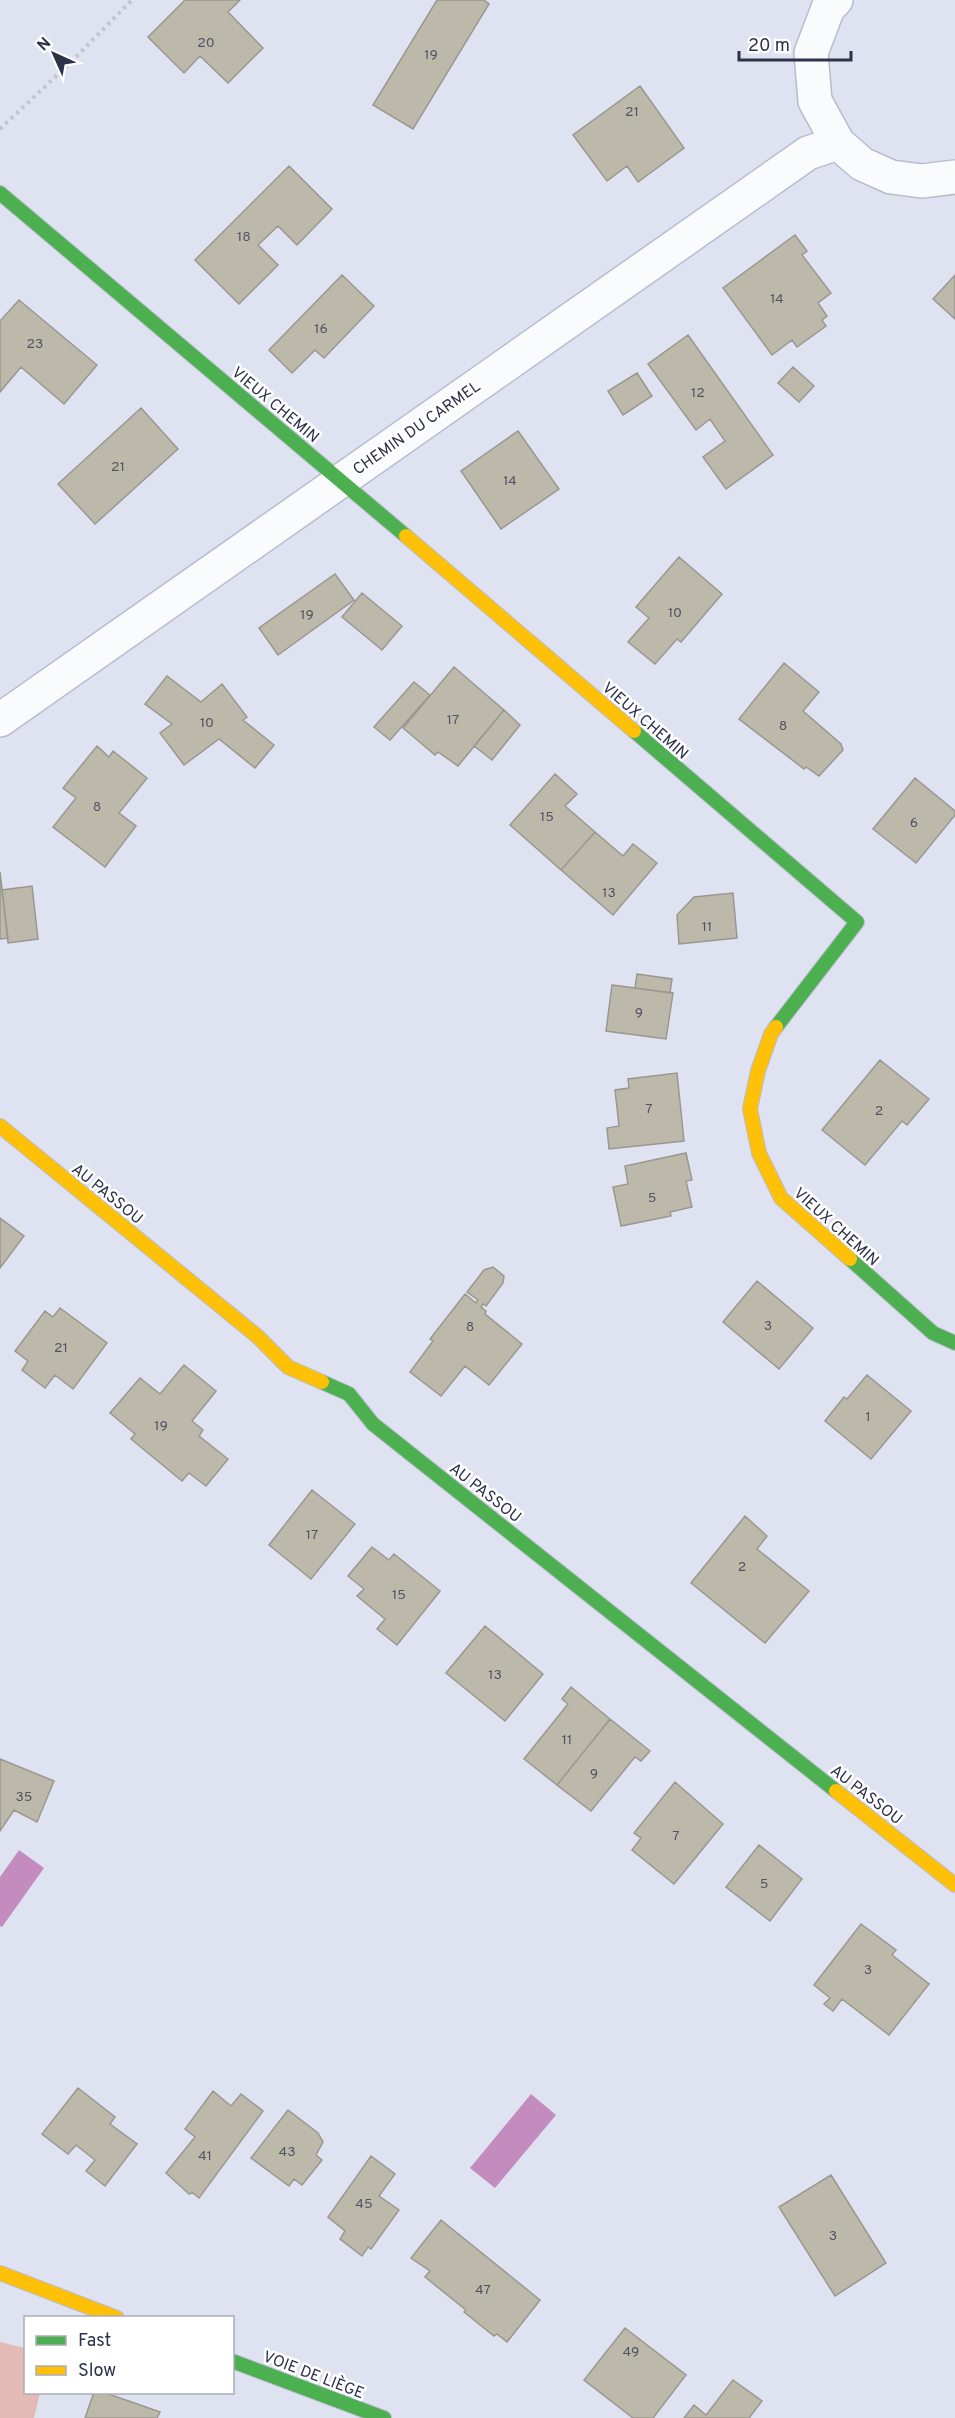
<svg xmlns="http://www.w3.org/2000/svg" width="955" height="2418" font-family="Overpass,sans-serif">
<style>
.green{fill:#e4bab7}
.water{fill:#c48bbf}
.building{fill:#bdb9aa;stroke:#9a9791;stroke-width:1.5}
.lines{fill:none;stroke-linecap:round;stroke-linejoin:round}
.street-casing{stroke:#b8bccd;stroke-width:36}
.fast-casing{stroke:#b8bccd;stroke-width:16}
.slow-casing{stroke:#b8bccd;stroke-width:16}
.path{stroke:#c2c3cc;stroke-width:4;stroke-dasharray:3 4.5;stroke-linecap:butt}
.street{stroke:#fafbfd;stroke-width:33}
.fast{stroke:#4caf50;stroke-width:14}
.slow{stroke:#ffc107;stroke-width:14}
.labels{text-anchor:middle;stroke-width:5;stroke-linejoin:round;paint-order:stroke}
.number-label{font-size:14px;fill:#515463}
.street-label{font-size:16px;fill:#2d324b;stroke:#fff}
</style>
<rect width="100%" height="100%" fill="#dfe2f1"/>
<path class="green" d="M0 2342 25 2348 26 2392 40 2393 34 2418H0Z"/>
<path class="water" d="M19 1850 44 1868 2 1927 0 1926V1877Z
M531 2094 556 2115 495 2188 470 2168Z"/>
<path class="building" d="M185 0H240L228 12 263 48 228 83 200 56 184 73 148 37Z
M437 0H484L489 4 413 129 373 105Z
M640 86 684 148 638 182 627 166 607 181 573 135Z
M289 166 332 209 297 245 278 226 258 245 278 265 239 304 195 260Z
M795 235 807 251 802 255 831 293 818 303 827 316 822 320 826 326 797 347 792 340 772 355 723 288Z
M342 275 374 306 324 358 315 350 292 373 269 350Z
M955 275V319L933 299Z
M19 300 97 365 64 404 21 367 0 392V321Z
M688 335 773 455 726 489 703 457 725 441 710 419 696 430 648 364Z
M793 367 814 386 799 402 778 383Z
M637 373 652 396 623 415 608 391Z
M141 408 178 449 95 524 58 484Z
M518 431 559 489 501 529 461 471Z
M679 557 722 594 681 642 677 639 655 664 628 642 649 618 636 607Z
M335 574 354 600 278 655 259 628Z
M362 593 402 626 382 650 342 617Z
M784 663 819 692 803 711 841 744 843 750 819 776 806 767 804 769 739 719Z
M454 667 504 710 458 766 438 752 435 755 403 728Z
M167 676 201 702 222 684 247 717 243 720 274 745 255 768 219 739 184 765 160 733 172 724 145 704Z
M414 682 430 695 390 740 374 727Z
M504 710 520 725 492 760 474 746Z
M97 746 109 757 113 751 147 778 119 813 136 826 105 867 53 827 76 798 63 788Z
M555 774 577 794 565 806 595 832 561 870 510 825Z
M915 778 955 811V815L916 863 873 829Z
M595 832 623 856 633 844 657 863 613 915 561 870Z
M0 872 8 938 0 939Z
M32 886 38 939 8 943 2 890Z
M733 893 737 938 679 944 677 915 694 897Z
M637 974 672 979 670 993 635 988Z
M612 985 673 993 666 1039 606 1031Z
M880 1060 929 1099 907 1125 902 1121 865 1165 822 1130Z
M677 1073 684 1141 609 1149 607 1128 619 1126 615 1090 629 1088 628 1079Z
M686 1153 692 1180 686 1181 692 1207 670 1212 671 1216 621 1226 613 1187 628 1184 625 1166Z
M0 1218 24 1236 0 1268Z
M493 1267 504 1276 503 1283 486 1306 483 1304 481 1307 486 1311 485 1314 522 1344 489 1385 465 1366 441 1396 410 1372 433 1341 430 1339 465 1294 476 1303 478 1300 467 1292 484 1270Z
M757 1281 813 1328 779 1369 723 1322Z
M60 1308 107 1343 73 1389 55 1375 45 1388 22 1370 28 1361 15 1351 45 1311 53 1317Z
M184 1365 216 1391 192 1421 203 1430 199 1436 228 1459 206 1486 189 1473 182 1481 131 1439 135 1434 110 1413 140 1378 160 1394Z
M867 1375 911 1411 871 1459 825 1421 844 1397 847 1399Z
M312 1490 355 1524 311 1579 269 1545Z
M745 1516 767 1536 757 1549 809 1591 765 1643 691 1583Z
M372 1547 389 1560 394 1554 440 1591 397 1645 377 1629 385 1619 357 1596 364 1589 348 1576Z
M485 1626 543 1674 505 1721 446 1673Z
M571 1687 610 1719 557 1785 524 1759 568 1704 562 1699Z
M610 1719 650 1751 641 1761 635 1757 591 1811 557 1785Z
M0 1759 54 1781 37 1822 14 1810 0 1831Z
M675 1782 723 1824 674 1884 632 1850 641 1838 634 1833Z
M759 1845 802 1879 770 1921 726 1887Z
M861 1924 896 1950 892 1955 929 1984 889 2035 842 1999 833 2011 824 2004 830 1998 814 1985Z
M78 2088 115 2117 110 2124 137 2144 105 2186 86 2171 95 2160 76 2145 68 2154 42 2134Z
M213 2091 231 2106 241 2094 263 2111 199 2198 193 2193 189 2194 166 2173 195 2137 185 2129Z
M288 2110 318 2133 323 2142 316 2155 322 2160 302 2185 294 2179 289 2186 251 2158Z
M371 2156 395 2174 379 2196 399 2210 371 2249 368 2247 362 2256 340 2239 345 2231 328 2217Z
M831 2175 886 2263 835 2296 779 2207Z
M441 2220 540 2300 507 2342 497 2334 494 2336 464 2312 466 2310 425 2277 430 2271 411 2258Z
M625 2328 686 2375 653 2418H633L584 2380Z
M733 2380 762 2401 749 2418H684L694 2405 706 2415Z
M94 2392H103L160 2412 157 2418H85Z"/>
<g class="lines">
<g class="street-casing">
<path id="street" d="M836 0 828 8 811 53 815 101 838 143 862 164 891 177 922 181 955 177
M0 720 808 153 838 143"/>
</g>
<g class="fast-casing">
<path id="fast" d="M0 193 406 536
M634 731 857 922 776 1027
M850 1259 933 1333 955 1343
M322 1382 349 1394 373 1424 836 1791
M232 2361 384 2418"/>
</g>
<g class="slow-casing">
<path id="slow" d="M406 536 634 731
M776 1027 771 1034 758 1071 750 1109 759 1153 781 1198 850 1259
M0 1126 257 1336 288 1367 322 1382
M836 1791 955 1885
M0 2273 117 2318"/>
</g>
<path class="path" d="M0 129 70 63 132 0"/>
<use href="#street" class="street"/>
<use href="#fast" class="fast"/>
<use href="#slow" class="slow"/>
</g>
<g class="labels">
<g class="number-label">
<text x="206" y="47">20</text>
<text x="431" y="59">19</text>
<text x="632" y="116">21</text>
<text x="244" y="241">18</text>
<text x="777" y="303">14</text>
<text x="321" y="333">16</text>
<text x="35" y="348">23</text>
<text x="698" y="397">12</text>
<text x="118" y="471">21</text>
<text x="510" y="485">14</text>
<text x="675" y="617">10</text>
<text x="307" y="619">19</text>
<text x="453" y="724">17</text>
<text x="207" y="727">10</text>
<text x="783" y="730">8</text>
<text x="97" y="811">8</text>
<text x="547" y="821">15</text>
<text x="914" y="827">6</text>
<text x="609" y="897">13</text>
<text x="707" y="931">11</text>
<text x="639" y="1017">9</text>
<text x="649" y="1113">7</text>
<text x="879" y="1115">2</text>
<text x="652" y="1202">5</text>
<text x="768" y="1330">3</text>
<text x="470" y="1331">8</text>
<text x="61" y="1352">21</text>
<text x="868" y="1421">1</text>
<text x="161" y="1430">19</text>
<text x="312" y="1539">17</text>
<text x="742" y="1571">2</text>
<text x="399" y="1599">15</text>
<text x="495" y="1679">13</text>
<text x="567" y="1744">11</text>
<text x="594" y="1778">9</text>
<text x="24" y="1801">35</text>
<text x="676" y="1840">7</text>
<text x="764" y="1888">5</text>
<text x="868" y="1974">3</text>
<text x="287" y="2156">43</text>
<text x="205" y="2160">41</text>
<text x="364" y="2208">45</text>
<text x="833" y="2240">3</text>
<text x="483" y="2294">47</text>
<text x="631" y="2356">49</text>
</g>
<g class="street-label">
<text transform="translate(276 404) rotate(40)" y="6">VIEUX CHEMIN</text>
<text transform="translate(416 427) rotate(-35)" y="6">CHEMIN DU CARMEL</text>
<text transform="translate(646 720) rotate(41)" y="6">VIEUX CHEMIN</text>
<text transform="translate(108 1193) rotate(39)" y="6">AU PASSOU</text>
<text transform="translate(837 1226) rotate(42)" y="6">VIEUX CHEMIN</text>
<text transform="translate(486 1492) rotate(38)" y="6">AU PASSOU</text>
<text transform="translate(867 1794) rotate(38)" y="6">AU PASSOU</text>
<text transform="translate(314 2374) rotate(21)" y="6">VOIE DE LIÈGE</text>
</g>
</g>
<rect x="24" y="2316" width="210" height="78" fill="#ffffff" stroke="#abadb7" stroke-width="1.5"/>
<rect x="36" y="2336" width="30" height="9" fill="#4caf50" stroke="#abadb7" stroke-width="1.5"/>
<text x="78" y="2346" font-size="18" fill="#2d324b">Fast</text>
<rect x="36" y="2366" width="30" height="9" fill="#ffc107" stroke="#abadb7" stroke-width="1.5"/>
<text x="78" y="2376" font-size="18" fill="#2d324b">Slow</text>
<g transform="translate(54 54) rotate(315)" stroke="#ffffff" stroke-width="4.5" paint-order="stroke">
<path d="M0-4.5L10 22L0 15L-10 22Z" fill="#2d324b"/>
<text y="-9" font-size="16" font-weight="bold" text-anchor="middle" fill="#2d324b">N</text>
</g>
<path d="M739 51v9h112v-9" fill="none" stroke="#2d324b" stroke-width="3"/>
<text x="748" y="51" font-size="18" fill="#2d324b" stroke="#ffffff" stroke-width="4.5" paint-order="stroke">20 m</text>
</svg>
